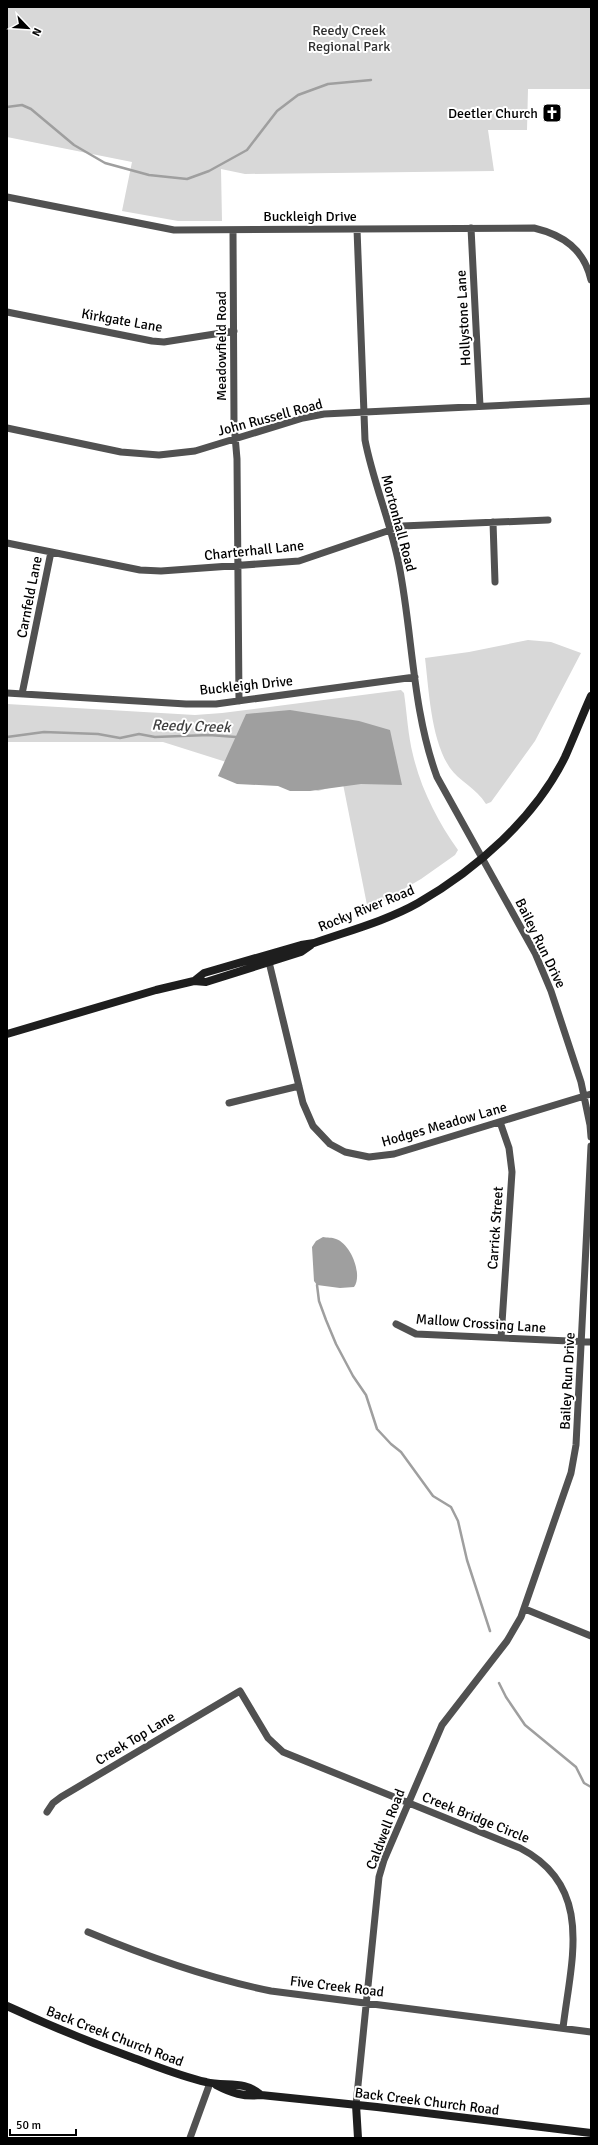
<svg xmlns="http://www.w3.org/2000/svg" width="598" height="2145" font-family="Signika,sans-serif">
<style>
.green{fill:#d8d8d8}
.water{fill:#9f9f9f}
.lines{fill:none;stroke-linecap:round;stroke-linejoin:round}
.stream{stroke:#9f9f9f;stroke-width:2.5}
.street{stroke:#515151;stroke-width:7}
.secondary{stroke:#1e1e1e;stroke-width:8}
.labels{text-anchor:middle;stroke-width:4;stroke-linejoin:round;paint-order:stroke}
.park-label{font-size:14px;fill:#2f2f2f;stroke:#fff}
.poi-label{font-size:14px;fill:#000;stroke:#fff;text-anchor:end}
.street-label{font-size:14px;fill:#000;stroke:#fff}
.water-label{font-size:15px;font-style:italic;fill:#404040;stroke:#fff}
</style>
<rect width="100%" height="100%" fill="#fff"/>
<path class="green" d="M7 7H591V89H528L527 130H488L494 171 245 174 221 169 222 221H178L122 211 132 162 7 137Z
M528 640 551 642 581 653 535 741 491 802 486 804C476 788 458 780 450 768 431 740 429 691 425 658L469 652Z
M401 690 404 693C407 714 408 735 413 755 421 789 438 822 458 850L455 855 421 879 368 910 343 784 318 791 163 742H7V704L195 715 222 713Z"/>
<path class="water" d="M290 710 359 721 390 730 402 785 361 784 310 791H290L278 786 237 784 218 776 246 714Z
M323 1237C327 1238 332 1237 336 1239 351 1244 363 1275 354 1287L340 1288 317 1285 314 1281 312 1247 316 1241Z"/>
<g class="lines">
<path class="stream" d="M7 107 22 105 31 109 74 145 105 163 149 175 187 179 209 171 247 150 277 111 298 95 328 84 371 80
M7 737 44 732 98 734 120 738 139 734 155 737 209 735 236 737
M317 1285 319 1301 326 1320 336 1344 353 1376 366 1395 377 1429 391 1444 401 1452 433 1496 451 1507 458 1521 467 1560 490 1631
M499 1683 506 1697 525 1725 576 1767 584 1783 591 1787"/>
<path class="street" d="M7 197 174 230 534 228C563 235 584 249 591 280
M471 228 480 406
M357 229 365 440C373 482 391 523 399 565 413 636 412 709 437 777L535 953 551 991 581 1082 590 1125 591 1137
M233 230 234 424 237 459 239 701
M7 312 152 341 164 342 234 331
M7 428 121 452 159 455 195 451 303 418 324 414 591 401
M493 522 495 582
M7 543 140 570 161 571 299 561 402 526 548 520
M7 693 186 704H216L415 677
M22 694 51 552
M269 962 303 1103 313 1126 330 1144 345 1152 369 1157 394 1154 591 1094
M229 1103 299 1086
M500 1122 509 1148 512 1172 501 1338
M396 1324 416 1334 591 1342
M525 1609 591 1636
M47 1812 53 1803 61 1797 240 1691 268 1738 283 1752 520 1848C595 1887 571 1960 563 2028
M88 1932C148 1957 207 1978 271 1991L591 2032
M356 2105 379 1877 384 1860 442 1725 507 1641 521 1617 571 1473 576 1445 591 1146
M190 2138 210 2083"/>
<path class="secondary" d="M194 981 204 973 301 945 314 943C348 931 386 921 418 903 477 869 535 818 565 757 574 737 582 716 591 696
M7 1034 156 990 194 981 206 982 301 952 311 945
M7 2006C48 2025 89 2042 131 2057 156 2066 180 2076 206 2082 225 2087 245 2080 261 2095
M216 2085C231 2093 244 2097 261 2095L377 2107 591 2133
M356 2105 358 2138"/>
</g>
<defs>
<g id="church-square" transform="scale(1)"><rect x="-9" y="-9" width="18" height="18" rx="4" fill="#000" stroke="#fff"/><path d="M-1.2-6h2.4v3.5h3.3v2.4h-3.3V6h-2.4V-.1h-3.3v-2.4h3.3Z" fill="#fff"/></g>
</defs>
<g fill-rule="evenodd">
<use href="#church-square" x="552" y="113"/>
</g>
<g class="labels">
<g class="park-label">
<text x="349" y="35">Reedy Creek<tspan x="349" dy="16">Regional Park</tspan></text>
</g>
<g class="poi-label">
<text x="538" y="118">Deetler Church</text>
</g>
<g class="street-label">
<text x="310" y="221">Buckleigh Drive</text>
<text transform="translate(463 318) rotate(-93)" y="5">Hollystone Lane</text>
<text transform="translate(122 320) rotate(10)" y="5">Kirkgate Lane</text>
<text transform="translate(221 346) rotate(-90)" y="5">Meadowfield Road</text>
<text transform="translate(270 417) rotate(-15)" y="5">John Russell Road</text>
<text transform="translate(399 523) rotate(75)" y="5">Mortonhall Road</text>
<text transform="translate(254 550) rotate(-6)" y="5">Charterhall Lane</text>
<text transform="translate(29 597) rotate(-79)" y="5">Carnfeld Lane</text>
<text transform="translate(246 685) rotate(-6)" y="5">Buckleigh Drive</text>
<text transform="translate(366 908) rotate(-22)" y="5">Rocky River Road</text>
<text transform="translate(541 943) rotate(64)" y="5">Bailey Run Drive</text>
<text transform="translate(444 1124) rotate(-16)" y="5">Hodges Meadow Lane</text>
<text transform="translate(495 1228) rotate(-86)" y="5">Carrick Street</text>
<text transform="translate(481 1323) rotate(4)" y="5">Mallow Crossing Lane</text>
<text transform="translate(567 1381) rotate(-87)" y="5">Bailey Run Drive</text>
<text transform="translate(135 1738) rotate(-31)" y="5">Creek Top Lane</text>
<text transform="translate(476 1817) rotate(22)" y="5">Creek Bridge Circle</text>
<text transform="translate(385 1829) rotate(-69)" y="5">Caldwell Road</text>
<text transform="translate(337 1986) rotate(7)" y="5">Five Creek Road</text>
<text transform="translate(115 2036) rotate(21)" y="5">Back Creek Church Road</text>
<text transform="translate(427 2101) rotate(7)" y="5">Back Creek Church Road</text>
</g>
<g class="water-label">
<text transform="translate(191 726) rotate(2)" y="5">Reedy Creek</text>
</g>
</g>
<rect width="598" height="2145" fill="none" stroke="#000000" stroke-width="16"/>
<g transform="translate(28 28) rotate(115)" stroke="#ffffff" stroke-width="3" paint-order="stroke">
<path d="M0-3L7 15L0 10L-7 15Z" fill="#000000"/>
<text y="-6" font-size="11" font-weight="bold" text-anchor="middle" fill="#000000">N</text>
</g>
<path d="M10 2129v6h66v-6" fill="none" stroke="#000000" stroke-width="2"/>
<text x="16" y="2129" font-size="12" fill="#000000" stroke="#ffffff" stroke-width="3" paint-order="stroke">50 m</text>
</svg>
